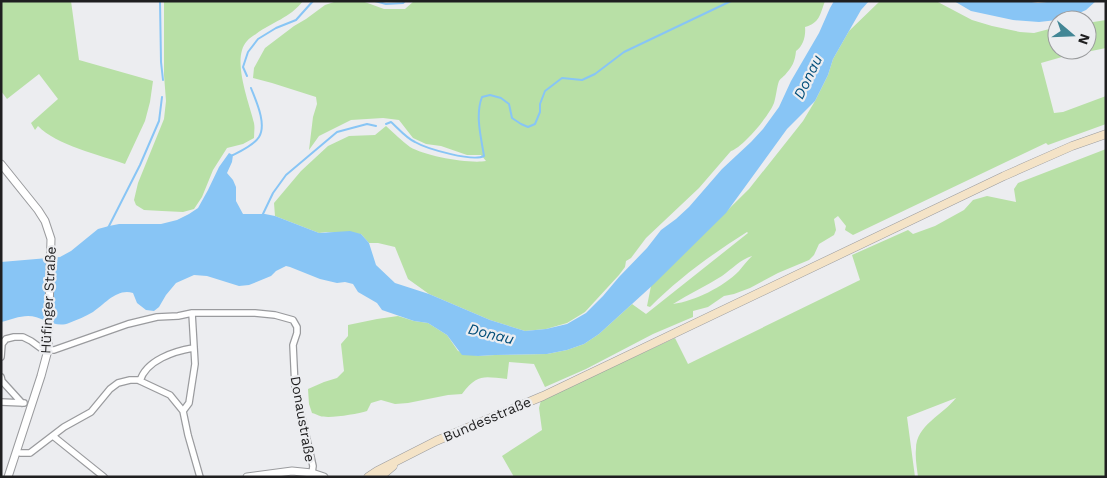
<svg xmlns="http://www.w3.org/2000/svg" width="1107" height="478" font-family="'Work Sans',sans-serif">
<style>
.green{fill:#b8e0a6;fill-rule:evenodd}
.water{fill:#88c5f5}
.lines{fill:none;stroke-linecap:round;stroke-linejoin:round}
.stream{stroke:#88c5f5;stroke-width:2}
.minor-casing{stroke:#9a9b9e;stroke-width:8}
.tertiary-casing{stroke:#9a9b9e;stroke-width:9}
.secondary-casing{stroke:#9a9b9e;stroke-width:9}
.minor{stroke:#fff;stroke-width:5.5}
.tertiary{stroke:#fff;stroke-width:7}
.secondary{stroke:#f4e3c7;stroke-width:8}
.labels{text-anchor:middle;stroke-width:4.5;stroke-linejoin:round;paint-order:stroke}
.street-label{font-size:14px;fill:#1f1f20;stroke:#ecedf0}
.water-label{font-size:15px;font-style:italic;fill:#004d79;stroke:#ecedf0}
</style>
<rect width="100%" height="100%" fill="#ecedf0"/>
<path class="green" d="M1 1H71L79 60 153 81 150 102 145 121 125 164C100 155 56 145 38 126L35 130 31 123 58 99 39 74 7 99 1 91Z
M164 1H303C290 18 272 22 256 34 253 36 249 38 247 41 231 58 249 102 254 123 255 128 254 133 254 138L243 144 227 148 213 170 202 197 194 209 183 212 162 211 144 210 136 205 134 200 138 183 164 119 166 101 164 75Z
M337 1H362L384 9H405L414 1H825C820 14 820 23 805 27 806 36 803 46 796 51 795 62 792 67 785 75 783 77 781 78 779 81 777 86 776 97 774 103 769 116 743 147 731 151L699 188 646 238 631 258 626 261 625 267 619 275 585 312 567 323 546 329 525 331 490 320 429 294 408 279 395 247 378 243H369L361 234 326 232 319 233 275 216 274 203 301 171 328 146 349 136 375 135 386 126C394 133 402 141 410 147 425 156 469 164 486 161L481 155H467L441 146 426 144 413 138 399 120 383 118 351 120 319 136 309 150 313 117 317 104 316 97 272 83 253 78 254 68 265 48 294 26 306 19 325 5Z
M880 1H936L972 20 992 26 1020 32 1034 33 1057 27V50H1087V23L1106 20V48L1062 57 1041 63 1054 113 1063 112 1106 96V124L1048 145 1046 143 853 235 845 230 846 226 838 216 834 219 836 230 834 235 819 244 814 255 809 260 778 273 750 288 734 294 724 296 708 307 693 311V317L653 334 586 369 545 387 534 364 509 362 507 379C484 377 478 373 462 394L448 395 408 403 395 404 381 400 371 403 367 411C357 414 329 419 320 416 319 416 314 413 312 413L309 404 308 389 324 382 337 378 344 371 341 344 348 336V325L377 319 398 316 414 321 428 323 447 335 458 351 478 356 495 355 547 354 567 350 584 344 599 334 632 304 646 314 748 233 747 232C712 254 679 278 650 307L647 306 651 286 749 189 803 121 815 101 828 75 833 59 849 31ZM752 256C747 261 743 266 739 271 723 287 695 301 673 304 689 294 706 286 722 276 732 269 741 259 752 256Z
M1106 149V477H918C917 468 915 458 916 449 916 425 943 415 956 398L907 417 915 477H514L502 456 542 430 539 408 541 400 675 338 688 364 860 280 852 255 908 230 913 234 935 226 964 210 973 200 987 196 1016 202 1014 189 1018 183Z"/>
<path class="water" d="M834 1H869L861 10 833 59 828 75 815 101 787 129 726 213 654 284 599 334 584 344 567 350 547 354 495 355 478 356 462 355 447 335 428 323 414 321 382 310 377 303 358 292 353 284 345 282 337 283 320 279 290 267 286 266 276 271 271 276 249 285 239 286 207 276 194 275 176 283 166 295 159 307 154 311 146 310 137 303 133 293C117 288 105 304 93 312 86 316 77 320 69 323 55 329 42 316 28 316 19 316 10 320 1 322V262L60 257 71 251 98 229 109 226 119 224H161L177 220 189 214 198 208 208 190 219 167 229 153 233 155 232 162 227 173 233 180 236 187V201L243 214H265L275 216 319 233 350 231 361 234 369 243 376 265 395 283 429 294 490 320 525 331 546 329 567 324 586 313 603 296 619 277 647 248 661 230 676 219 689 207 722 169 751 142 763 129 779 107 791 81 819 33 830 8Z
M954 1H1025L1038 3 1056 1H1096L1086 10 1066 19 1039 22 1013 20 971 11Z"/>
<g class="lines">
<path class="stream" d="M160 1 161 62 163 80
M375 1 386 4 403 3 405 1
M247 76 243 67 248 52 258 39 276 28 296 20 313 1
M386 124 391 122C398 128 406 138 415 142 427 149 473 162 484 156 481 137 475 115 482 97L490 95 501 98 509 104 512 118 521 124 528 127 535 124 540 112V104L545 91 562 78 582 80 595 74 624 52 731 1
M233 155C241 151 254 145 259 137 267 124 256 101 251 88
M262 216 273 193 286 175 337 132 367 124 376 126
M108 228 140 165 159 121 162 97"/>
<g class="minor-casing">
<path id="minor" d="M1 357 2 344 6 339 14 337H23L31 341 42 349 54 350 128 324 157 317 178 316 192 313H255L275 315 293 320 297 327V333L293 345 295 387 313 466 312 473
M1 377 2 381 22 403
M140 381C146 360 175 351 193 348
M1 402 24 403
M183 411 189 403 195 364 192 313
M53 436 104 477
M17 452 20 453H30L64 427 91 412 110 389 118 383 130 380H138L170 395 183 411 188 435 200 477"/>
</g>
<g class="tertiary-casing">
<path id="tertiary" d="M1 164 38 210 45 221 51 239 48 350 41 376 8 477
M247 477 292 471 312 473 324 477"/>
</g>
<g class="secondary-casing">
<path id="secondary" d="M368 477 377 471 436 441 543 396 1004 176 1072 146 1106 134
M380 477 393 466"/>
</g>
<use href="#minor" class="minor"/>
<use href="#tertiary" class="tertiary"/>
<use href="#secondary" class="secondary"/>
</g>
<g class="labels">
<g class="street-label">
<text transform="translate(48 300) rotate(-87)" y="5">Hüfinger Straße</text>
<text transform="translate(303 419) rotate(80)" y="5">Donaustraße</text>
<text transform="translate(487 419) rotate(-23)" y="5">Bundesstraße</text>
</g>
<g class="water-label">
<text transform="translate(808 77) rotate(-64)" y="5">Donau</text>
<text transform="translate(491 334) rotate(14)" y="5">Donau</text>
</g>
</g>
<rect width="1107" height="478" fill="none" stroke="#1f1f20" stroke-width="5"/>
<g transform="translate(1072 35) rotate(109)"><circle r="24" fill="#ecedf0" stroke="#9a9b9d"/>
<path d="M0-4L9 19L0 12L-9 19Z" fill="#428695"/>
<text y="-8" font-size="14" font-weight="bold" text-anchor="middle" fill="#1f1f20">N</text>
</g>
</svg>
